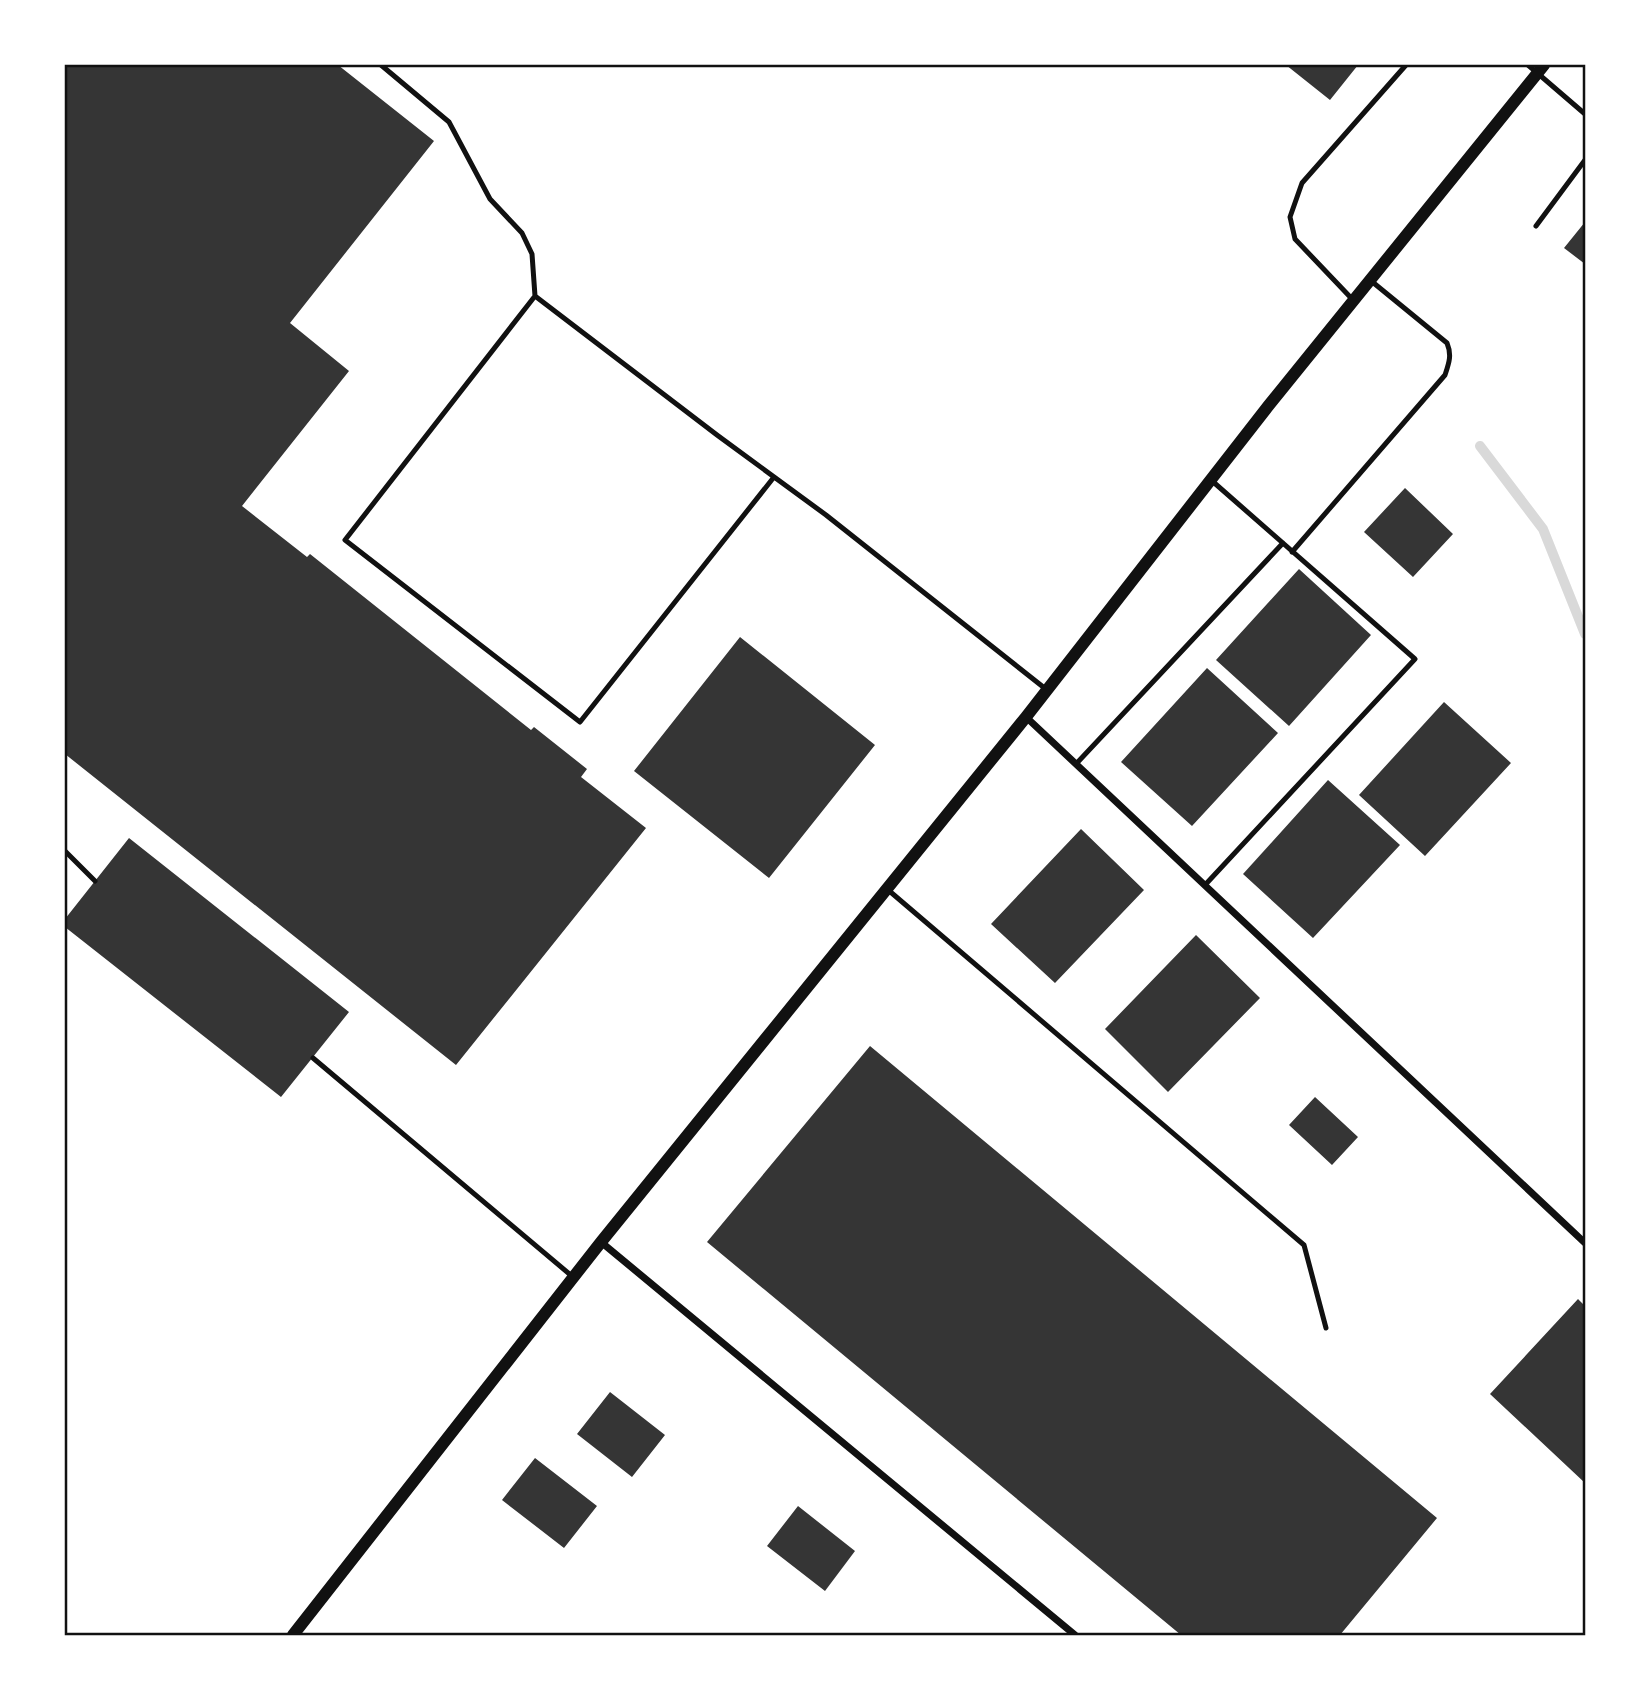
<svg xmlns="http://www.w3.org/2000/svg" width="1650" height="1700" font-family="'Public Sans',sans-serif">
<style>
.lines{fill:none;stroke-linecap:round;stroke-linejoin:round}
.stream{stroke:#d9d9d9;stroke-width:10}
.building{fill:#353535}
.service{stroke:#111;stroke-width:5}
.minor{stroke:#111;stroke-width:7}
.tertiary{stroke:#111;stroke-width:12}
.neatline{fill:none;stroke:#111;stroke-width:2.5}
</style>
<rect width="100%" height="100%" fill="#fff"/>
<g class="lines">
<path class="stream" d="M1480 446 1543 529 1585 634"/>
</g>
<path class="building" d="M65 65H338L434 141 290 323 349 371 242 506 307 557 310 554 531 730 534 727 587 769 581 777 646 828 456 1065 65 754Z
M1286 65H1358L1330 100Z
M1585 222V264L1564 248Z
M1405 488 1453 534 1413 577 1364 532Z
M1299 569 1371 635 1289 726 1216 660Z
M740 637 875 745 769 878 634 771Z
M1207 668 1278 733 1192 826 1121 762Z
M1444 702 1511 763 1425 856 1359 795Z
M1328 780 1400 845 1313 938 1243 874Z
M1081 829 1144 890 1055 983 991 924Z
M129 838 349 1012 281 1097 65 927V919Z
M1196 935 1260 998 1168 1092 1105 1029Z
M870 1046 1437 1518 1340 1635H1181L707 1242Z
M1315 1097 1358 1137 1332 1165 1289 1125Z
M1578 1299 1585 1306V1483L1490 1394Z
M610 1392 665 1435 632 1477 577 1434Z
M535 1458 597 1506 564 1548 502 1500Z
M798 1506 855 1551 825 1591 767 1546Z"/>
<g class="lines">
<path class="service" d="M381 65 449 122 490 199 522 233 532 254 535 296 345 540 580 722 774 477
M1528 65 1585 114
M1536 226 1585 160
M535 296 717 435 826 515 1047 690
M1354 301 1295 239 1290 217 1302 183 1406 65
M1292 552 1445 375C1449 363 1452 355 1447 343L1370 280
M1076 764 1283 543
M65 851 95 881
M1205 885 1415 659 1211 480
M887 889 1304 1245 1326 1328
M313 1058 573 1277"/>
<path class="minor" d="M1026 717 1585 1243
M601 1242 1075 1635"/>
<path class="tertiary" d="M293 1635 601 1242 1026 717 1269 405 1544 65"/>
</g>
<rect width="1650" height="1700" fill="none" stroke="#ffffff" stroke-width="133"/>
<rect x="66" y="66" width="1518" height="1568" class="neatline"/>
</svg>
